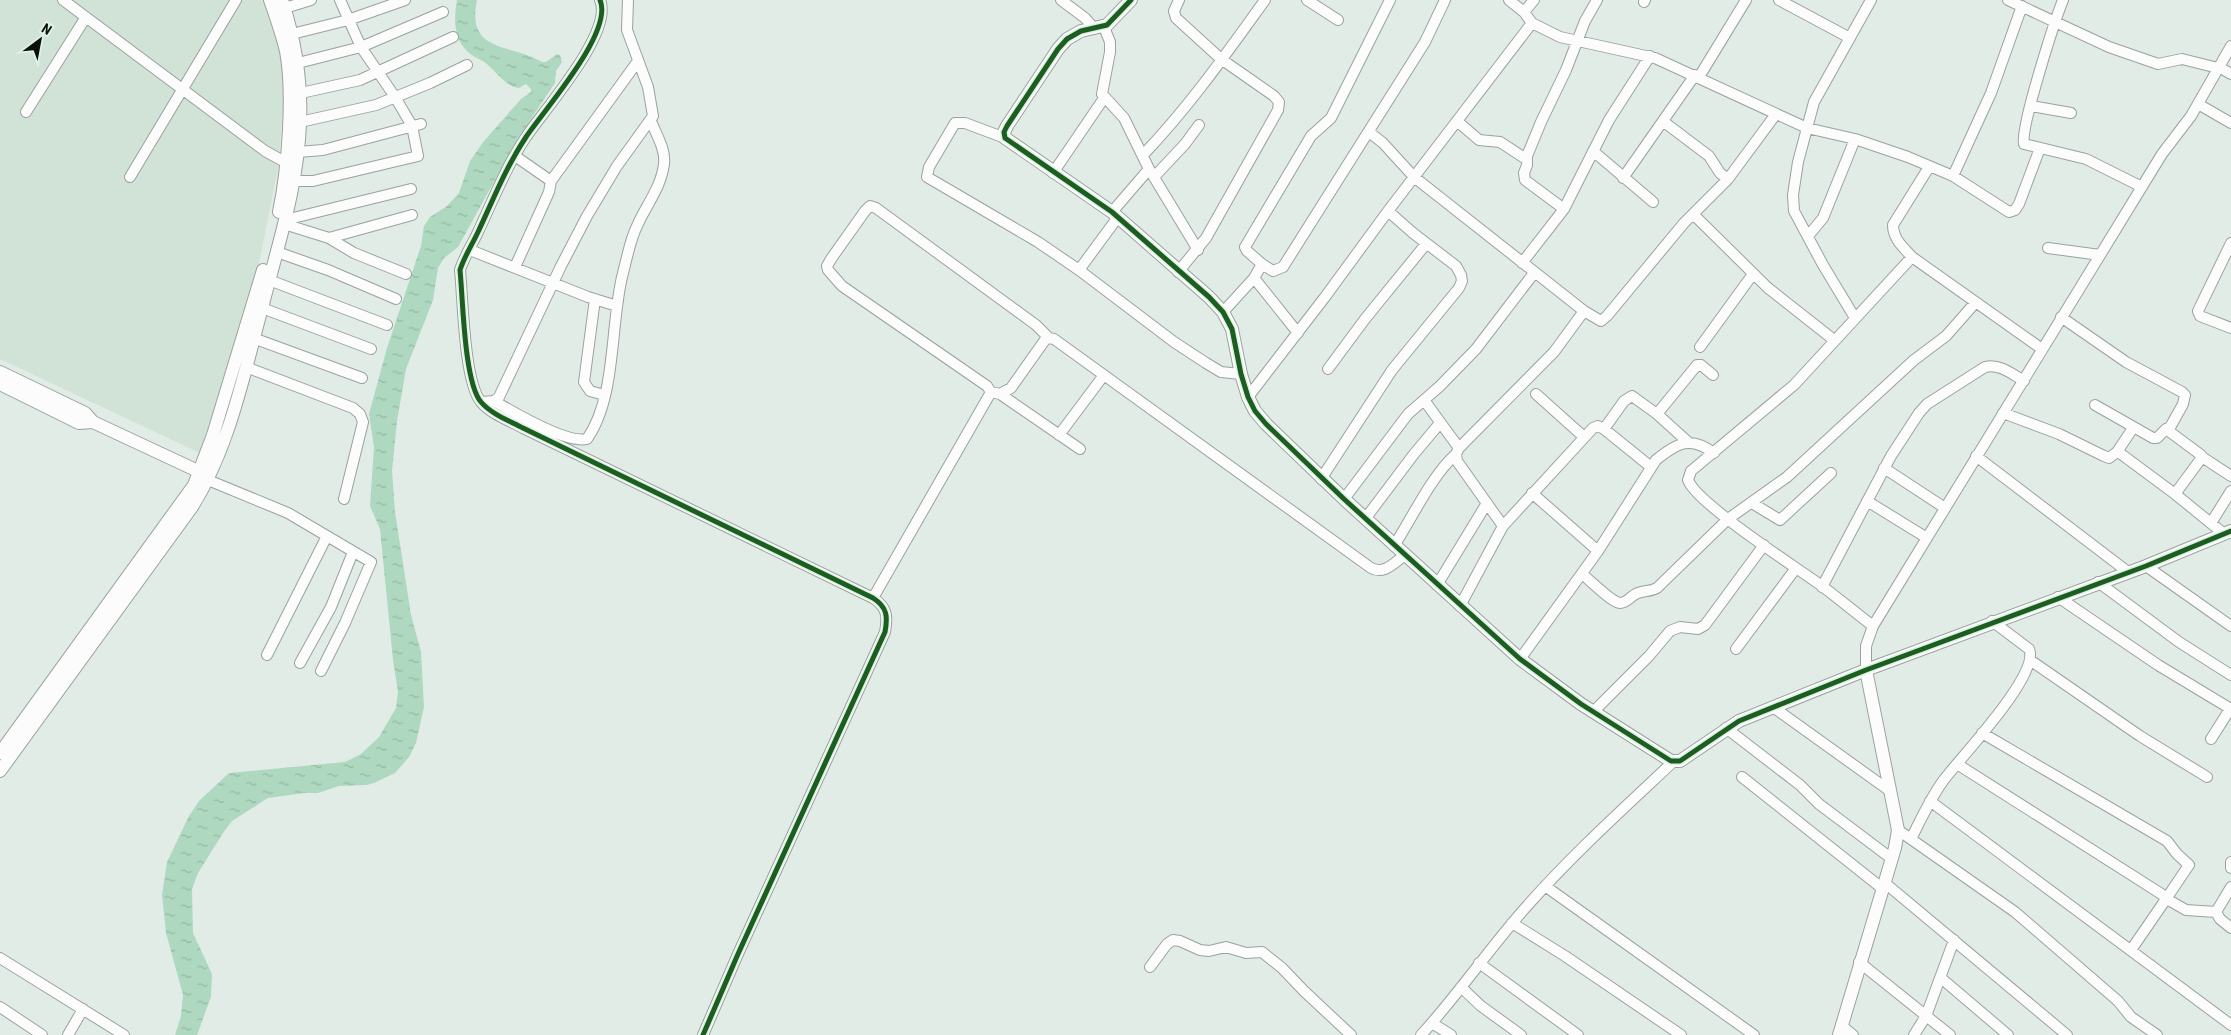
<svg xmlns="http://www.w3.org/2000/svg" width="2231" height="1035" font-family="'Roboto Condensed',sans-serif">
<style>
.built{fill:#d1e2d7}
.water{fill:url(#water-ripples)}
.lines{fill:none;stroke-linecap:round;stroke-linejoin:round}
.minor-casing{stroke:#9aa29d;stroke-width:12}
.tertiary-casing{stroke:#9aa29d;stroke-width:14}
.minor{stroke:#fbfcfb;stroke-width:10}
.tertiary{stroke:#fbfcfb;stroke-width:12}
.cycleway-casing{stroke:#def0e5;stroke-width:8}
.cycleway{stroke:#1b5e20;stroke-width:5}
</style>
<defs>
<pattern id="water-ripples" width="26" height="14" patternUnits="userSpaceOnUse" patternTransform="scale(1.25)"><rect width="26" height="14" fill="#aed8bf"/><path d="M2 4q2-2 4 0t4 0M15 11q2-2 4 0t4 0" fill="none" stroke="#94b8a3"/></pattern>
</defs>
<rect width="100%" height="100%" fill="#e2ece6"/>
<path class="built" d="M0 0H267L281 57 284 96 278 169 258 268 200 453 0 359Z"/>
<path class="water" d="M457 0H477C466 53 509 43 542 62H546L557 54 560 55 562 62 556 71 555 83 517 140 458 247 444 258 438 268 433 300 406 369 397 421 392 471 395 512 411 615 421 652 424 707 416 743 409 757 395 773 374 783 367 785 339 786 318 793H304L268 798 232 821 223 833 198 873 192 889 193 933 212 974 211 997 197 1035H175L181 1016 183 995 166 933 162 895 167 862 189 816 199 801 229 773 345 762 361 754 379 737 396 708 398 692 393 660 380 529 370 506 374 447 369 414 387 348 421 246 424 226 430 217 447 206 459 193 470 161 484 141 521 99 531 92V89L526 84 519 88C507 87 498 74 489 66 483 59 473 58 467 51 453 38 454 17 457 0Z"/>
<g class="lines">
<g class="minor-casing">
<path id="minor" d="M63 0 265 151 285 162
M600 0C614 32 544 110 526 137 506 167 493 200 478 232 472 245 464 257 460 270 463 299 464 382 481 402 491 414 510 421 523 428L873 598C887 607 888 616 885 632L738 954 703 1035
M1061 0 1085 18 1093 27
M1307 0 1338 20
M1509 0 1524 12 1532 23 1560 37 1655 58 1807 128 1855 139 1908 157 1953 176 2009 212 2015 210 2019 204 2040 148
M1779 0 1850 38
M2008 0 2109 47 2158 64 2182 59 2218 68
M2063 0C2055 20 2020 128 2024 144L2086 159 2142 187
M1644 2 1645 0
M285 8 311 0
M1524 12 1534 0
M1104 27 1110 42V52L1102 94 1124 118 1149 169 1198 250
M292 34 348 20 405 0
M298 63 361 47 443 12
M2219 67 2231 74
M1699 77 1746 0
M301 93 360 80 453 37
M2198 104 2231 123
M2031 106 2071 113
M26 112 86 17
M1457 121 1479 140 1500 142 1526 159
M300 122 376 105 430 83 467 65
M1664 122 1709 156 1720 173 1728 179
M1369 132 1383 143 1414 177 1584 311 1601 321 1607 316 1684 223 1728 179 1776 114
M1005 138 965 123H955L929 167 927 177 1038 242 1079 270 1174 342 1206 363 1221 372 1241 374
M1593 151 1653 202
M298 152 323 150 421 124
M1143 155C1189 107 1226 54 1265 0
M1929 167 1893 225C1893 239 1903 247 1912 257L2042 349
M1053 173 1104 98
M1953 176 1991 93 2022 6
M130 177 236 0
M1154 177 1185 144 1199 125
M1623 178 1695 75
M293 181H313L418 156 412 126 395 97 361 47 340 0
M551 181 638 61
M1564 209 1525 180 1524 173 1527 165V156L1541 122 1566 70 1585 21 1597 0
M1112 212 1149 169
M1693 214 1768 288 1834 340
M285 220 411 189
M284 224 329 238 354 253 406 274
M1808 236 1823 218 1855 139
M329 238 412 215
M2231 243 2198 311 2200 316 2231 328
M2048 248 2100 255
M470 250 588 297 617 306
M277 252 328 270 396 299
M1522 263 1564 209 1609 120 1650 56
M1262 264 1247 251 1245 247 1311 136 1331 118 1390 0
M515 267 549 192 551 181 515 156
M1079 270 1118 217
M1178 272 1206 238 1278 110 1279 102 1274 96 1221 59 1176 18 1174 11 1179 0
M1254 278 1298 333
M269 280 387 325
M595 299 584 382 590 391 604 395
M262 308 371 349
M1223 312 1254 278 1262 264 1273 271 1283 267 1425 42 1445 0
M2061 317 2126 362 2182 392 2185 395 2183 404 2168 431
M1855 318 1823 265 1794 211 1793 195 1798 162 1814 102 1871 0
M253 338 362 378
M1700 347 1753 274
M246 367 353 408 360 414 363 422 344 499
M1328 369 1365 319 1426 244
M991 392 1000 394 1011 388 1045 340 1049 338 1054 339 1371 568C1384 575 1394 563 1405 555
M1000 394 1080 449
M1536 394 1584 437
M1248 397 1325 297 1388 211 1532 23
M1424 400 1459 448
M494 401C513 412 566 444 587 439 617 397 610 321 623 273 627 258 630 240 637 226 646 205 661 188 664 164 666 150 656 134 651 121
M482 402 494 401 499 397 561 266 587 216 617 166 653 116 648 87 627 30 628 0
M2095 405 2153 438H2157L2166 429 2201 455 2200 460 2175 494
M2003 413 2059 434 2104 456 2109 458 2117 452 2121 454 2175 494 2223 533
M1657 414 1697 365H1701L1713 375
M1604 429 1624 401 1632 396 1657 414 1688 442
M1059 435 1104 375
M2117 452 2133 428
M1976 456 2128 572
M2202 457 2231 476
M1884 468 1945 508
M1321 479 1392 370 1459 288 1462 281 1461 275 1456 266 1413 233 1388 211
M208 480 288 513 371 562 345 623 321 671
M1532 493 1598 551
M1344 499 1408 414 1440 386 1476 349 1534 273
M1867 501 1927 538
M1752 503 1780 520 1831 473
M1365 519 1414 454 1440 423
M2211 523 2231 491
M1503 526 1457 461 1456 454 1459 448 1554 352 1584 311
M1394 546C1412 518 1432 475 1456 454
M2146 566 2231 626
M1582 574C1590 580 1611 602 1620 603 1628 603 1631 595 1638 593 1645 590 1650 592 1657 588L1728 519 1787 477 1914 360 1946 336 1975 303
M2098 582 2179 642 2231 675
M1437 585 1487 503
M1822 587 1891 456 1919 413 1927 404 1985 367C1999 363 2012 374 2024 381
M2058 597 2158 665 2231 709
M873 598 991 392 987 386 842 286 828 270 827 266 831 259 865 211 870 206 876 208 1036 325 1049 338
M1460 606 1503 526 1593 428 1598 426 1604 429 1651 467
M1873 626C1856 613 1839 599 1822 586 1797 568 1696 503 1688 480L1691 471 1794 385 1912 257
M1736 649 1796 568
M267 655 327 536
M1520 659 1598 551 1656 460C1678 442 1691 436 1714 453
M2030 660 2140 736 2207 777
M300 663 331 607 353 552
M1866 670V646L1873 626 2162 154 2191 116 2231 46
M1773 707 1890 791
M1593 712 1649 656 1670 631 1680 627 1698 629 1705 625 1764 545
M1726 728 1800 785 1819 804 1892 859
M1982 733 2167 841 2177 854 2189 865 2166 899
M2211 739 2230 709
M1957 764 2163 895 2165 898 2164 902 2131 950
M1742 777 1883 889
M1930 801 2231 1025
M1898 830 2015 912 2118 1001 2131 1017 2157 1035
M1911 839C1921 819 1930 799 1943 781 1959 759 2041 674 2029 649L1992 621
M2231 862V868
M1885 883 2067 1035
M1545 886 1754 1035
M2231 887 2216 912 2220 919 2231 928
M2165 898 2186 910 2216 912
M1512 923 1565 956 1681 1035
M0 958 124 1035
M1859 962 1950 1035
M1479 963 1578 1035
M1150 967 1167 944 1173 940 1180 941 1200 950 1209 951 1226 947 1246 953 1262 952 1282 968 1304 991 1351 1035
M1941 978 2008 1035
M1461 987 1481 1006 1521 1035
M0 1007 42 1035
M1432 1023 1451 1035
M1841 1025 1853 1035
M68 1035 83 1009
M1421 1035C1459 994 1490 947 1527 906 1573 854 1624 808 1674 761
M1914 1035 1926 1016 1954 940"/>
</g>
<g class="tertiary-casing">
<path id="tertiary" d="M270 0C276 17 282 34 286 51 294 94 288 169 279 212
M1131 0 1107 25 1081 31 1067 39 1058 49 1007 126 1004 132 1005 138 1112 212 1209 297 1223 312 1232 329 1241 374 1248 397 1255 411 1266 424 1344 499 1520 659 1581 704 1671 761H1680L1739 721 1866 670 2146 566 2231 531
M0 372 85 413 93 422 79 423 0 384
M93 422 200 472
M0 753 194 485 213 435 263 270
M0 771 192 507C230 446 244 373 263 304 278 245 298 185 300 123 302 80 295 40 282 0
M1839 1035 1895 848 1898 830 1866 670"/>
</g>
<use href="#minor" class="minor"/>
<use href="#tertiary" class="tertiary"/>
<g class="cycleway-casing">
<path id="cycleway" d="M600 0C614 32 544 110 526 137 506 167 493 200 478 232 472 245 464 257 460 270 463 299 464 382 481 402 491 414 510 421 523 428L873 598C887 607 888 616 885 632L738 954 703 1035
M1131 0 1107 25 1081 31 1067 39 1058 49 1007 126 1004 132 1005 138 1112 212 1209 297 1223 312 1232 329 1241 374 1248 397 1255 411 1266 424 1344 499 1520 659 1581 704 1671 761H1680L1739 721 1866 670 2146 566 2231 531"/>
</g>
<use href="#cycleway" class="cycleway"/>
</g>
<g transform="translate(40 40) rotate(32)" stroke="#def0e5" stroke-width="4" paint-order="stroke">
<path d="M0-4L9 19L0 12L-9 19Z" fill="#0a100c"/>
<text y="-8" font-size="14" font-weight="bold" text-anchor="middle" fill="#0a100c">N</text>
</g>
</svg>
